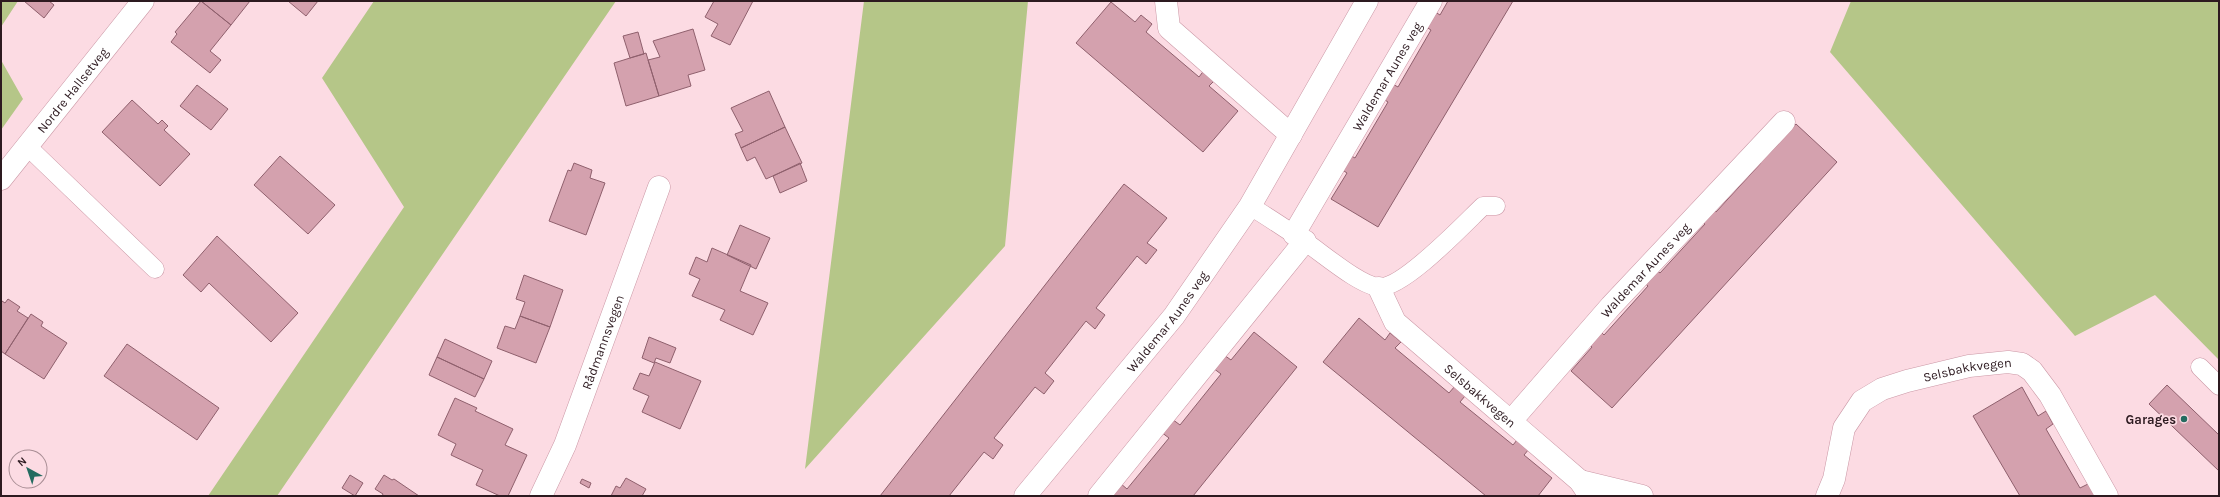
<svg xmlns="http://www.w3.org/2000/svg" width="2220" height="497" font-family="Karla,sans-serif">
<style>
.green{fill:#b5c688}
.building{fill:#d4a1ae;stroke:#8f606d}
.lines{fill:none;stroke-linecap:round;stroke-linejoin:round}
.service-casing{stroke:#cb98a6;stroke-width:19}
.minor-casing{stroke:#cb98a6;stroke-width:23}
.service{stroke:#fff;stroke-width:18}
.minor{stroke:#fff;stroke-width:22}
.poi-dot{fill:#246b60;stroke:#fcdbe3;stroke-width:1.5}
.labels{text-anchor:middle;stroke-width:3.5;stroke-linejoin:round;paint-order:stroke}
.street-label{font-size:13px;fill:#2d1a20;stroke:#fcdbe3}
.poi-label{font-size:13px;font-weight:bold;fill:#2d1a20;stroke:#fcdbe3;text-anchor:end}
</style>
<rect width="100%" height="100%" fill="#fcdbe3"/>
<path class="green" d="M1 1H18L1 27Z
M374 1H616L277 496H208L404 207 322 78Z
M864 1H1028L1005 246 805 469Z
M1851 1H2219V360L2155 295 2075 336 1830 52Z
M1 60 23 99 1 130Z"/>
<path class="building" d="M24 1H49L54 5 44 18Z
M201 1H250L231 25Z
M201 1 231 25 210 51 221 60 210 73 171 42 177 34 175 32Z
M288 1H318L306 16Z
M714 1H753L730 45 711 36 718 24 705 17Z
M1448 1H1513L1378 227 1331 199 1347 173 1338 167 1346 153 1355 158 1388 102 1380 97 1389 82 1398 87 1431 30 1423 25 1432 10 1440 15Z
M1111 2 1135 22 1141 15 1152 24 1146 32 1199 77 1205 69 1216 79 1209 86 1238 111 1203 152 1076 43Z
M693 29 705 70 688 75 691 86 659 96 648 60 660 57 653 41Z
M638 32 644 54 630 58 623 36Z
M646 53 659 96 626 106 614 63Z
M197 85 228 109 211 130 180 106Z
M769 91 785 127 741 148 735 134 743 131 731 108Z
M132 100 158 124 162 120 168 126 164 130 190 154 160 186 102 132Z
M1796 124 1837 162 1612 408 1571 371 1592 347 1586 342 1598 329 1604 335 1648 286 1642 281 1654 268 1660 273 1705 224 1700 220 1711 208 1716 212 1761 163 1755 158 1771 152Z
M785 127 802 163 766 179 755 157 747 161 741 148Z
M280 156 335 205 308 234 254 185Z
M574 163 592 170 590 178 605 183 586 235 549 221 568 170 571 171Z
M800 163 807 181 780 193 773 176Z
M1124 184 1167 218 1147 243 1157 250 1146 264 1137 256 1096 308 1105 315 1095 329 1086 321 1045 373 1054 381 1044 394 1035 387 994 438 1003 445 993 459 984 452 949 496H880Z
M740 225 770 238 756 269 727 255Z
M217 236 298 313 271 342 209 283 201 292 183 275Z
M712 248 751 265 740 291 768 303 753 335 720 320 725 310 692 296 700 279 689 274 696 257 707 262Z
M524 275 563 290 550 327 520 316 525 302 516 299Z
M8 299 20 307 17 311 28 318 5 354 1 351V304L2 301 5 303Z
M31 314 43 322 41 326 67 343 44 379 5 354Z
M520 316 550 327 536 363 497 348 505 326 515 329Z
M1359 318 1385 340 1390 333 1401 342 1395 348 1449 393 1455 386 1465 396 1460 402 1513 445 1517 440 1529 449 1524 455 1552 478 1538 496H1486L1323 362Z
M1254 332 1297 367 1193 496H1110L1120 483 1127 489 1169 438 1161 432 1172 419 1180 425 1221 374 1213 368 1224 355 1231 360Z
M649 337 676 348 670 363 656 358 654 363 642 358Z
M445 339 492 361 484 379 437 357Z
M127 344 219 408 197 440 104 376Z
M437 357 484 379 475 397 429 375Z
M655 362 701 381 680 429 642 412 649 396 633 389 640 373 649 376Z
M2167 385 2219 435V471L2149 404Z
M2022 387 2038 416 2046 411 2053 424 2046 429 2080 488 2088 484 2095 496H2020L1973 416Z
M455 398 477 408 475 411 513 429 505 445 527 455 508 496H500L476 485 483 470 451 455 456 444 438 435Z
M350 475 363 483 355 496 342 488Z
M384 475 392 480 394 479 419 496H382L383 494 375 489Z
M626 478 646 489 642 496H611L616 486 620 488Z
M582 479 591 483 589 488 580 483Z"/>
<g class="lines">
<g class="service-casing">
<path id="service" d="M28 147 155 269
M1250 206C1268 217 1286 229 1304 241 1321 252 1360 286 1379 287 1403 289 1464 224 1483 206H1496
M2200 367 2219 386"/>
</g>
<g class="minor-casing">
<g id="minor">
<path d="M1166 1 1169 28 1291 135"/>
<path id="s1" d="M1 179 143 1"/>
<path id="s2" d="M1294 234 1431 1"/>
<path id="s3" d="M1379 288 1395 322 1580 481 1590 496"/>
<path id="s4" d="M1511 421 1611 306 1784 122"/>
<path d="M1580 481 1642 496"/>
<path id="s5" d="M541 496 565 445 659 187"/>
<path id="s6" d="M1025 496 1174 316 1250 206 1367 1"/>
<path d="M1099 496 1305 241"/>
<path id="s7" d="M1827 496 1834 479 1844 428 1862 401 1882 389 1907 381 1969 366 2008 362 2022 364 2032 371 2050 395 2107 496"/>
</g>
</g>
<use href="#service" class="service"/>
<use href="#minor" class="minor"/>
</g>
<circle class="poi-dot" cx="2184" cy="419" r="4"/>
<g class="labels">
<g class="street-label">
<text dy="5" stroke="none"><textPath href="#s2" startOffset="183">Waldemar Aunes veg</textPath></text>
<text dy="5" stroke="none"><textPath href="#s1" startOffset="114">Nordre Hallsetveg</textPath></text>
<text dy="5" stroke="none"><textPath href="#s4" startOffset="202">Waldemar Aunes veg</textPath></text>
<text dy="5" stroke="none"><textPath href="#s6" startOffset="225">Waldemar Aunes veg</textPath></text>
<text dy="5" stroke="none"><textPath href="#s5" startOffset="166">Rådmannsvegen</textPath></text>
<text dy="5" stroke="none"><textPath href="#s7" startOffset="214">Selsbakkvegen</textPath></text>
<text dy="5" stroke="none"><textPath href="#s3" startOffset="150">Selsbakkvegen</textPath></text>
</g>
<g class="poi-label">
<text x="2176" y="424">Garages</text>
</g>
</g>
<rect width="2220" height="497" fill="none" stroke="#2d1a20" stroke-width="4"/>
<g transform="translate(28 469) rotate(320)"><circle r="19" fill="#fcdbe3" stroke="#a98e95"/>
<path d="M0-3L7 15L0 10L-7 15Z" fill="#246b60"/>
<text y="-6" font-size="11" font-weight="bold" text-anchor="middle" fill="#2d1a20">N</text>
</g>
</svg>
